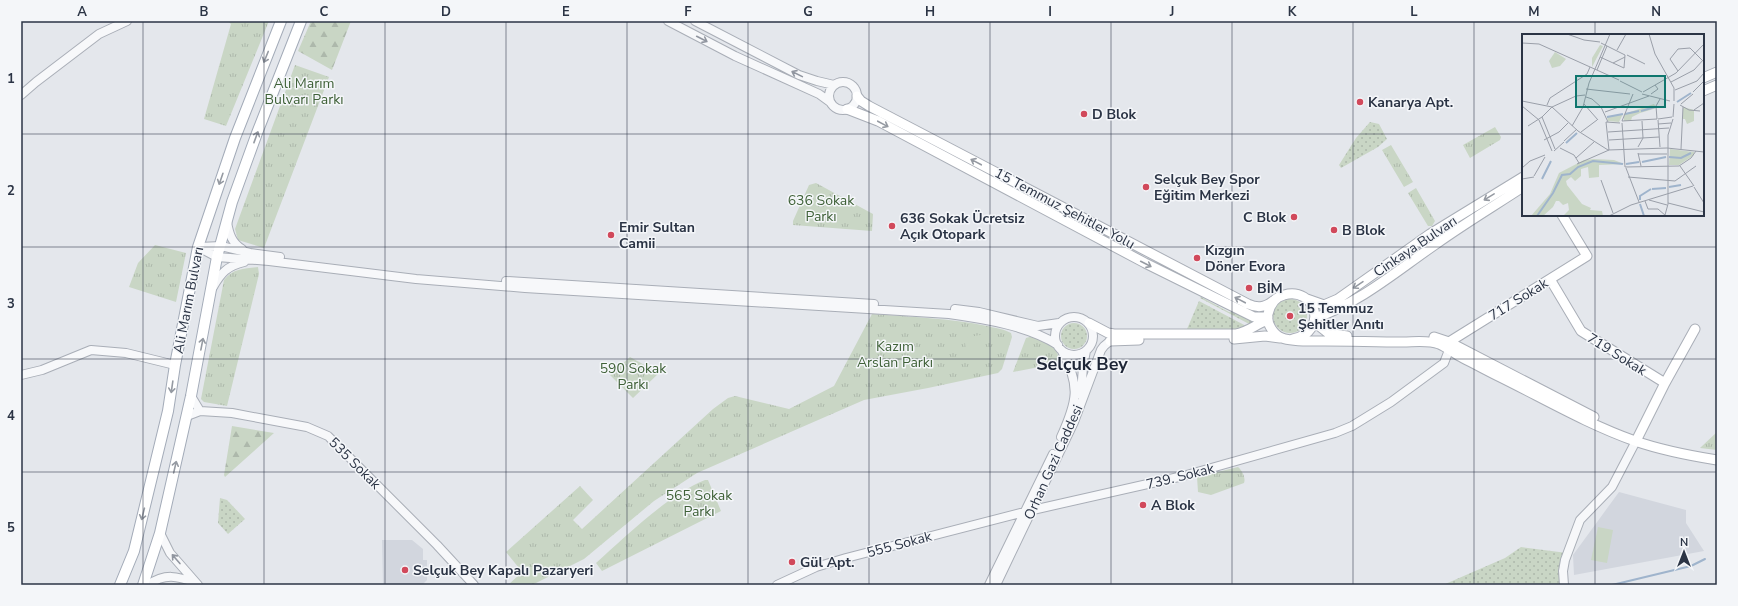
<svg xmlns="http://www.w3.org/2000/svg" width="1738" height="606" font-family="'Nunito Sans',sans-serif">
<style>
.built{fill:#d2d6de}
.grass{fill:url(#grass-dots)}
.forest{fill:url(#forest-firs)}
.park{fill:url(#park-tufts)}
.pitch{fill:#c9d6c5}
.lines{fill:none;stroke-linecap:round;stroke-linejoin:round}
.stream{stroke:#9fb4cc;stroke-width:2}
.tertiary-casing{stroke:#a9aeb7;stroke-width:10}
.secondary-casing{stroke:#a9aeb7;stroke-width:11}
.primary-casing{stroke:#a3abb8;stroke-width:12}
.tertiary{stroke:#f7f8fa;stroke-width:8}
.secondary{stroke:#fff;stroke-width:9}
.primary{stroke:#fff;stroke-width:10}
.oneway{stroke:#9196a0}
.oneway2{stroke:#959aa2}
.grid{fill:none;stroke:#2b3445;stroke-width:1;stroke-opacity:0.55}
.poi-dot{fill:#d1495b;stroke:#f4f6f9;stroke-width:1.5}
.labels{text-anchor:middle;stroke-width:3;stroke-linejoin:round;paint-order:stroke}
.park-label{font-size:14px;fill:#3f6138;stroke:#f4f6f9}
.poi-label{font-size:14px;font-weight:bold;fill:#2b3445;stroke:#f4f6f9;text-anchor:start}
.street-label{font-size:14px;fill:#2b3445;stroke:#f4f6f9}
.district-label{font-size:18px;font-weight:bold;fill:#1d2536;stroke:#f4f6f9}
.inset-river{fill:none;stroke:#9fb4cc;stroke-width:2}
.inset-road{fill:none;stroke:#9a9fa9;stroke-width:1}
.view{fill:#0f766e;fill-opacity:0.15;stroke:#0f766e;stroke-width:2}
.inset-edge{fill:none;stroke:#2b3445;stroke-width:2}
.neatline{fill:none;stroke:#2b3445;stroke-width:1.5}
.grid-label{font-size:13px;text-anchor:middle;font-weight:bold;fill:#2b3445}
</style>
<defs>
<pattern id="grass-dots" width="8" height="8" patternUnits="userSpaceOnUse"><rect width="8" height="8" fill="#c9d6c5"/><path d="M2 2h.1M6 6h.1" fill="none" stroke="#adb8ab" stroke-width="1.8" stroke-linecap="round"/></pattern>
<pattern id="forest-firs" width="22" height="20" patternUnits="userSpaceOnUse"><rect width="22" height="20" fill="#c9d6c5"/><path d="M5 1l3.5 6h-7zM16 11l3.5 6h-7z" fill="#adb8ab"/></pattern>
<pattern id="park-tufts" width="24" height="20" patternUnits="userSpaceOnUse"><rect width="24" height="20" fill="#c9d6c5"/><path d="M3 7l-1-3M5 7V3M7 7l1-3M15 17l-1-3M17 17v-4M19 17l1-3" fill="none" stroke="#adb8ab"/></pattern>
</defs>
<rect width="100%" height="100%" fill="#e4e7ec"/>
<path class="built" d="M1619 492 1686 510V523L1704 551 1574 575 1573 555Z
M382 540H412L423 549V560H427V580L423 584 383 585Z"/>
<path class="grass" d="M1370 122 1379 124 1387 139 1378 147 1341 168 1339 165 1356 138Z
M1201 297 1229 312H1235L1254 322 1251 325 1200 298Z
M1273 316a17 17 0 1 1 34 0a17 17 0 1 1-34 0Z
M1199 301 1248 327 1241 329H1187Z
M1061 336a13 13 0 1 1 26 0a13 13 0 1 1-26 0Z
M220 498 227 500 245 519 228 534 218 523Z
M1521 547 1567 553 1564 585H1443L1505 558Z"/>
<path class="forest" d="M311 21H351L332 70 298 51Z
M232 426 274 433 225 477 224 475Z"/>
<path class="park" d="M228 21H269L226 126 204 119 231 24Z
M295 65 329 77 264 248 238 240 235 229Z
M1495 127 1501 137 1500 140 1470 158 1463 145Z
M1391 145 1413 182 1404 187 1382 150Z
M816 183 873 214 872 231 793 225V221L809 185Z
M1416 188 1435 221 1432 226H1428L1408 193Z
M155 245 186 253 176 302 129 287 138 263Z
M258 267 259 274 227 406 204 402 201 399 224 280C233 268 245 269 258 267Z
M872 314C910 317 950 318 987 326 995 328 1004 329 1011 333L1012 337 1002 369 998 373 928 388 864 400 697 473 654 501 584 559 532 585H508L520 574 519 568 506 552 580 486 593 500 573 520 582 529 713 409 728 398 735 396 789 409 834 386Z
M1033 336 1054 347 1061 361 1060 363 1013 372 1026 338Z
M630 357 659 373 633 398 610 375Z
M1717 432V450L1700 448Z
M1238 467C1242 470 1246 478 1244 483L1211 495 1198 492 1197 477Z
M705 480H708L721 511 602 571 596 563C626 536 668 495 705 480Z"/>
<path class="pitch" d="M980 335 984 360 969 363 964 338Z
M1598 527 1613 530 1607 563 1591 560Z"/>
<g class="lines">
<path class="stream" d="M1612 585 1691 566 1705 559"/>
<g class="tertiary-casing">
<path id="tertiary" d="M668 21 735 56 819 94 830 102
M695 21 799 75 817 81 834 85
M829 96a14 14 0 1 1 28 0a14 14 0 1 1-28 0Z
M21 95 36 82 99 34 127 21
M227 222C229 234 232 243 242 249
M198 247 217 257 269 261 416 279 525 288 949 314C985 319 1028 326 1058 345
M199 247 221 246 250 253 280 257
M506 281 874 304
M213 287C221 273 227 266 244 262
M955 309 979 312 1038 326 1059 323
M1055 336a19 19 0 1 1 38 0a19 19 0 1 1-38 0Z
M21 375 42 370 91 350 126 353 175 365
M1081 395 1083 366 1086 351
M191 396 200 411
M187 416 200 411 232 413 307 427 328 436 437 545 474 585
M1061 437C1077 402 1081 386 1062 351
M160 533 170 553 198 585
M148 585C165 573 177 576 196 583
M777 585 816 567 846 558 1024 512 1183 476 1335 433 1352 426 1391 402 1444 363 1449 350
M989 585 1053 454
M996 585 1074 422 1101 350 1104 346 1110 341
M1564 585 1563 571 1565 560 1580 520 1612 487 1636 441"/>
</g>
<g class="secondary-casing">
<path id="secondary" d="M1703 78 1717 72
M1703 91 1717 85
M857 96 861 101 869 106 1248 304C1257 308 1264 308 1273 301
M847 109 878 121 1145 263 1254 317H1268
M1550 279 1581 331 1665 383
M1307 299 1324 305 1338 299 1430 234 1523 177
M1315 318C1360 303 1398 270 1436 244 1464 224 1494 206 1523 187
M1314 322 1328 333 1347 336
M1089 323 1108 333 1114 334H1236C1248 332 1256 324 1268 320
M1434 337 1449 342 1594 417
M1234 339 1265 336 1280 338
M1293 339C1330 331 1315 286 1284 295 1275 297 1270 305 1268 314 1266 324 1274 335 1282 338 1293 342 1313 341 1325 341 1351 341 1377 342 1403 342 1414 342 1429 340 1439 344 1448 348 1455 354 1463 358 1475 364 1486 370 1498 376 1543 398 1587 424 1635 441 1658 449 1692 456 1717 460
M1110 341 1139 340
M1449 342 1587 256 1562 215
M1636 441 1665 383 1695 329"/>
</g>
<g class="primary-casing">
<path id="primary" d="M120 585 134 551 168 411 175 365 198 247 235 138 281 21
M143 585 160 533 191 396 217 257 232 202 257 133 301 21"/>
</g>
<use href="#tertiary" class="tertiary"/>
<use href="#secondary" class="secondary"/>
<use href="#primary" class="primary"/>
</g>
<defs><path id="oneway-shaft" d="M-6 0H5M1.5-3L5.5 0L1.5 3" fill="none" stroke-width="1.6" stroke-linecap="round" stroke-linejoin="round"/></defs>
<g class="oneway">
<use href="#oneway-shaft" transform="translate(702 39) rotate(27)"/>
<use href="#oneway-shaft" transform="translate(797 74) rotate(-154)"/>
<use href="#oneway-shaft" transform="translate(176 559) rotate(-131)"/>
</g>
<g class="oneway2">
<use href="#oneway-shaft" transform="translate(266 57) rotate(112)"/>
<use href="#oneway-shaft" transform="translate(883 124) rotate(28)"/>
<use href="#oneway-shaft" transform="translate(256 137) rotate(-70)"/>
<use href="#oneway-shaft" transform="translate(976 162) rotate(-152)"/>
<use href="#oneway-shaft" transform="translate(221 179) rotate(109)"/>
<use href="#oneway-shaft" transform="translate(1489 197) rotate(149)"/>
<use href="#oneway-shaft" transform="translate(1146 264) rotate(27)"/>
<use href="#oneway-shaft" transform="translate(1358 285) rotate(146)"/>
<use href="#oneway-shaft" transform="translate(1240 300) rotate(-152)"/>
<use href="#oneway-shaft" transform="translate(202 344) rotate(-79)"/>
<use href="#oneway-shaft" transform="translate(172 387) rotate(98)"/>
<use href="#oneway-shaft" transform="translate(175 467) rotate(-77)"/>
<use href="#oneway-shaft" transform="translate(143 514) rotate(104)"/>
</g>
<path class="grid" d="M143 21V585M264 21V585M385 21V585M506 21V585M627 21V585M748 21V585M869 21V585M990 21V585M1111 21V585M1232 21V585M1353 21V585M1474 21V585M1595 21V35M21 134H1523M1703 134H1717M1595 215V585M21 247H1717M21 359H1717M21 472H1717"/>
<g class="poi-dot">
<circle cx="1360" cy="102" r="4"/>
<circle cx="1084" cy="114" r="4"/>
<circle cx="1146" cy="187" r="4"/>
<circle cx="1294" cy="217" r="4"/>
<circle cx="892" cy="226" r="4"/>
<circle cx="1334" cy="230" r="4"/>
<circle cx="611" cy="235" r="4"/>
<circle cx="1197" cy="258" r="4"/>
<circle cx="1249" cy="288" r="4"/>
<circle cx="1290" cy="316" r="4"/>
<circle cx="1143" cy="505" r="4"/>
<circle cx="792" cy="562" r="4"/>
<circle cx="405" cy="570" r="4"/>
</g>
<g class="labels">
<g class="park-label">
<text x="304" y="88">Ali Marım<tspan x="304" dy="16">Bulvarı Parkı</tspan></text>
<text x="821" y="205">636 Sokak<tspan x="821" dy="16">Parkı</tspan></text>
<text x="895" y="351">Kazım<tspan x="895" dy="16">Arslan Parkı</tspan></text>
<text x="633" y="373">590 Sokak<tspan x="633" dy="16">Parkı</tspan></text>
<text x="699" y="500">565 Sokak<tspan x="699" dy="16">Parkı</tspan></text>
</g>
<g class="poi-label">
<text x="1368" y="107">Kanarya Apt.</text>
<text x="1092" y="119">D Blok</text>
<text x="1154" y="184">Selçuk Bey Spor<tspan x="1154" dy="16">Eğitim Merkezi</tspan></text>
<text x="1286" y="222" text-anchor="end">C Blok</text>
<text x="900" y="223">636 Sokak Ücretsiz<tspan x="900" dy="16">Açık Otopark</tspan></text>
<text x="619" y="232">Emir Sultan<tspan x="619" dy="16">Camii</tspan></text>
<text x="1342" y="235">B Blok</text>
<text x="1205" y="255">Kızgın<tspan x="1205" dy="16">Döner Evora</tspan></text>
<text x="1257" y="293">BİM</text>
<text x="1298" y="313">15 Temmuz<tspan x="1298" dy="16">Şehitler Anıtı</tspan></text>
<text x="1151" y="510">A Blok</text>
<text x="800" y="567">Gül Apt.</text>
<text x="413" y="575">Selçuk Bey Kapalı Pazaryeri</text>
</g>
<g class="street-label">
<text transform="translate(1065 208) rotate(28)" y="5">15 Temmuz Şehitler Yolu</text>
<text transform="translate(1415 246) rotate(-34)" y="5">Cinkaya Bulvarı</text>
<text transform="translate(1518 299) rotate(-32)" y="5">717 Sokak</text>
<text transform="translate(188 300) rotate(-79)" y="5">Ali Marım Bulvarı</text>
<text transform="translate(1617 354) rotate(32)" y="5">719 Sokak</text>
<text transform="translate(1053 462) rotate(-66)" y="5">Orhan Gazi Caddesi</text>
<text transform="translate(355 463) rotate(45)" y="5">535 Sokak</text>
<text transform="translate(1180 476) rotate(-14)" y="5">739. Sokak</text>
<text transform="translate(899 544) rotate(-15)" y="5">555 Sokak</text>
</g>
<g class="district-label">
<text x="1082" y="370">Selçuk Bey</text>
</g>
</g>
<g transform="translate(1522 34)">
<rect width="182" height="182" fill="#e4e7ec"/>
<path d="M132 70 135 74 118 79 110 83 109 87H102V80ZM101 80 97 88 86 87 85 83ZM72 125 92 126 102 130 77 131V143L67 144 66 133 59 135V142L53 147 49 143 44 147 45 151 60 170 69 174 68 176 80 177 81 182 42 181 47 176 46 169 41 171 37 167H34L31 173 21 182H9L28 160 37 139 62 126Z" fill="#c9d6c5"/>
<path d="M33 18 44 25 38 32 30 34 27 27Z" fill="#c9d6c5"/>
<path d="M78 11 81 12 70 33V24ZM148 115 172 118V121L157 131H147Z" fill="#c9d6c5"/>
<path d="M161 73 172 76V87L165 90 163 85H161Z" fill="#c9d6c5"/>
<path class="inset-river" d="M155 68 169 59M119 77 133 73M103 80 117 77M85 83 101 80M44 109 55 99M147 123 159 124 169 119M120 128 144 123M104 130 117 128M20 145 29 127M147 153 159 151M130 155 144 154M118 166V162L129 155M118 170 122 182M15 182 31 159 40 141 48 140 56 133 71 127 101 130"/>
<path class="inset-road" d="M45 0 62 6 78 8M127 0 133 20 152 54V67M0 9 17 10 97 46M79 9 103 21 102 34M95 16 104 0M105 21 123 30M78 23 102 34M91 29 103 23M75 36 85 12M156 37 148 25 156 15 168 14 182 28M98 47 120 58M149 48 172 36 182 25M64 55 108 60M153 56 175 47 182 39M121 58 154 39 182 10M171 58 182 47M120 60 148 67M129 60 136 55 133 51M64 63 70 65 79 73 86 88M0 67 30 73 56 97 86 116 145 114 182 118M62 70 76 86M159 70 171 60M25 71 28 64 65 40 68 33M158 71 167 76 178 77M0 72 17 86 30 117M172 76 182 69M83 78 127 62M20 83 33 115M151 83 152 70M135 85 134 72 138 65M136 85 150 83M136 86 138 113M100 87 135 85M100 87 111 60M100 89 103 133 157 132 169 124 174 117M136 90 149 89M6 92 20 83 30 73 54 62 63 61M50 92 61 73 67 49 88 0M59 98 75 86M86 98 147 94M22 106 37 98 46 89M87 106 137 103M42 107 55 95M116 113 121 104 120 87M38 114 52 121 57 129M159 115 161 73M32 117 42 108M116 119 119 132M116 120H145M54 124 72 108M55 130 87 116 84 88 98 89M158 132 172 152M0 134 8 127 23 121M104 134 117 168M12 142 23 123M106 143 153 147 174 132M0 145 12 143M79 146 91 179M172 153 182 169M127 166 145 171M123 167 126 175H136L144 182M146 169 182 178M143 181 146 170V101L151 85M87 182 109 171 171 152"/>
<path class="view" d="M54 42H143V73H54Z"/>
<rect width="182" height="182" class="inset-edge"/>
</g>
<rect width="1738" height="606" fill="none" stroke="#f4f6f9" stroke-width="44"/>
<g transform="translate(1684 552)" stroke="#f4f6f9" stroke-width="3" paint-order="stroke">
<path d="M0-3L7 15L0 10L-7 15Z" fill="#2b3445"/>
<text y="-6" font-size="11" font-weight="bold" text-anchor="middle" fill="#2b3445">N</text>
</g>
<rect x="22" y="22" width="1694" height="562" class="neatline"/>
<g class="grid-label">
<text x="82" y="16">A</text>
<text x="204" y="16">B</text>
<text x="324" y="16">C</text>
<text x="446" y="16">D</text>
<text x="566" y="16">E</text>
<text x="688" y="16">F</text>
<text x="808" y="16">G</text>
<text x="930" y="16">H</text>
<text x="1050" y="16">I</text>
<text x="1172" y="16">J</text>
<text x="1292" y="16">K</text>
<text x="1414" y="16">L</text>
<text x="1534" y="16">M</text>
<text x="1656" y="16">N</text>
<text x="11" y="83">1</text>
<text x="11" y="195">2</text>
<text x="11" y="308">3</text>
<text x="11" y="420">4</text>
<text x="11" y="532">5</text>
</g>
</svg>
